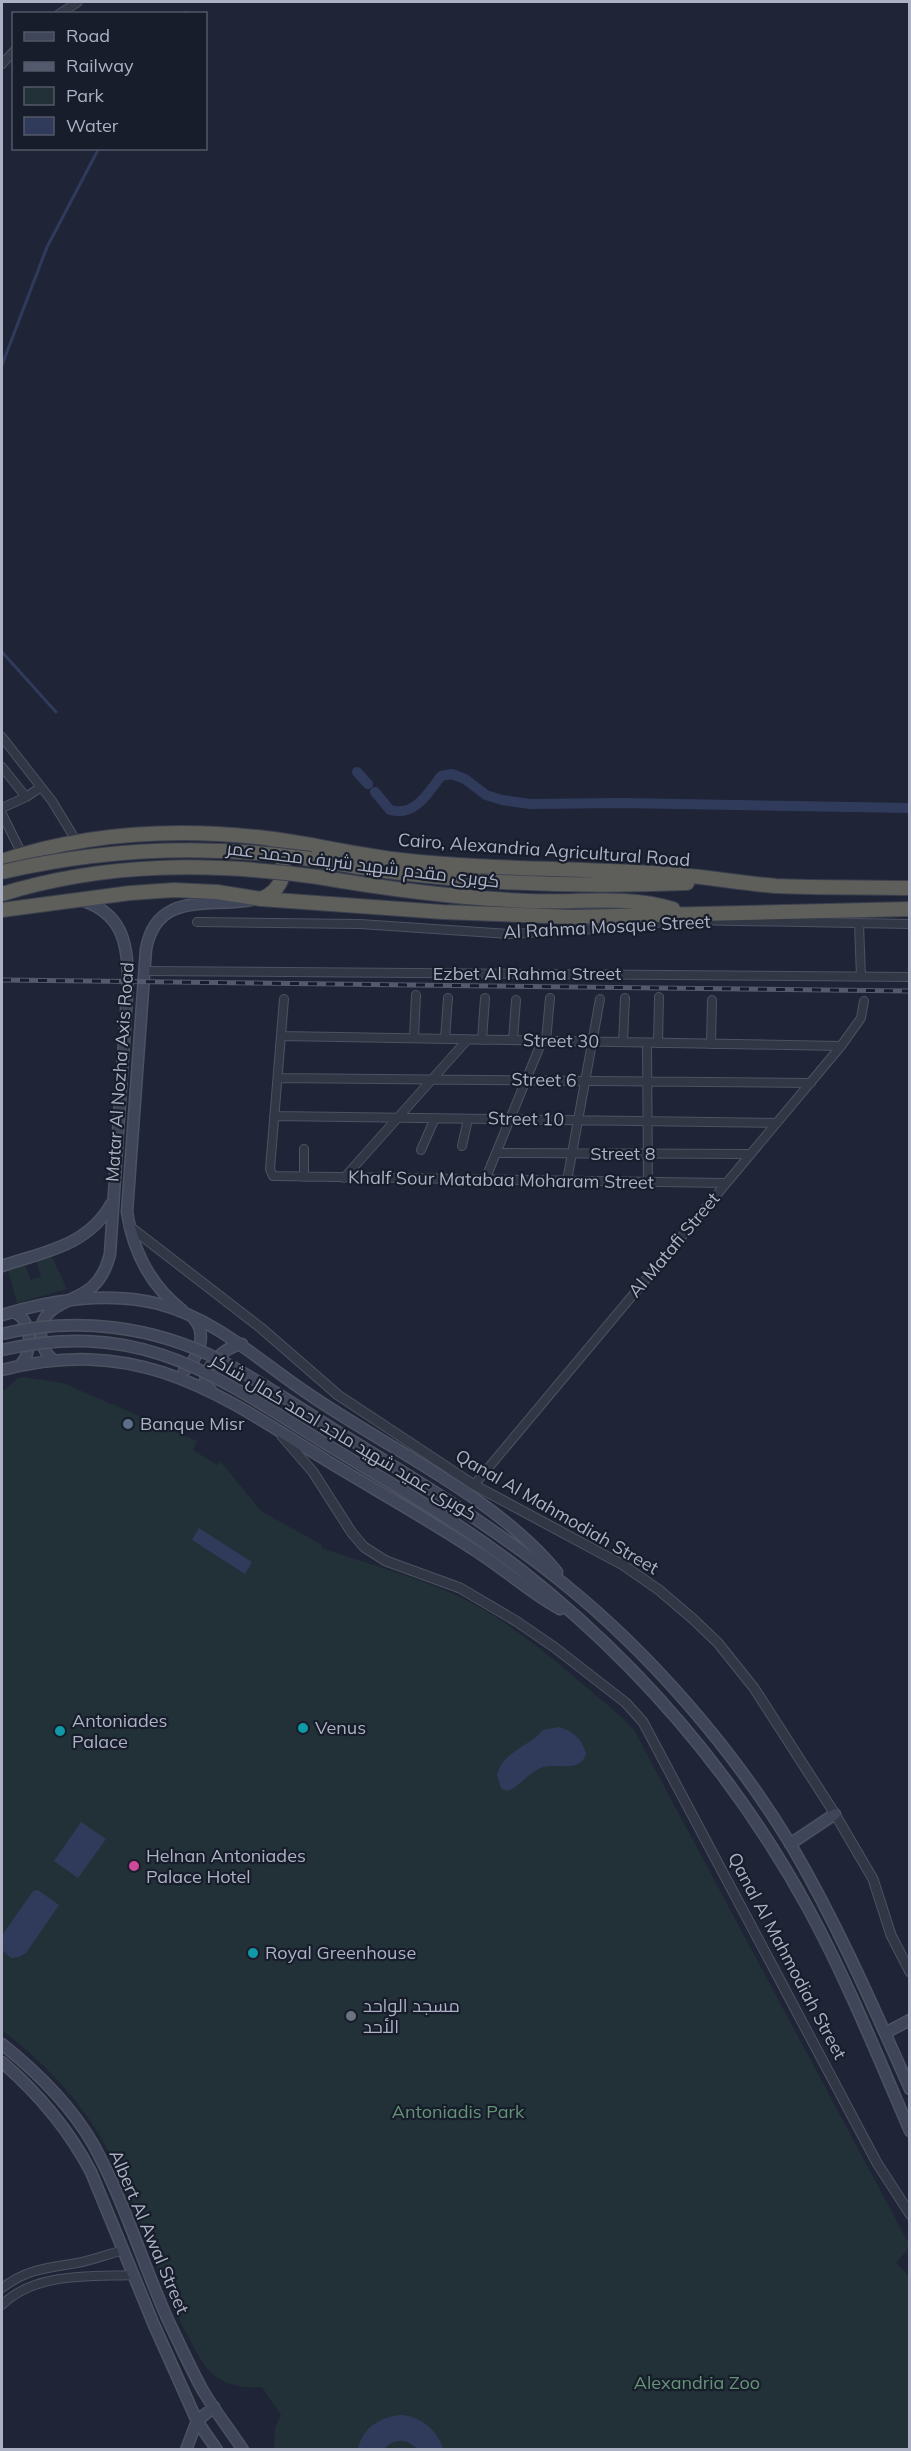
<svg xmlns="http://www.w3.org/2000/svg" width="911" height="2451" font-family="Mulish,Cairo,sans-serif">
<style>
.green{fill:#213137}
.water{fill:#303b5c}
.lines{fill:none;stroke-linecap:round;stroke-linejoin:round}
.stream{stroke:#303b5c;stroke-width:3}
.canal{stroke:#303b5c;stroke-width:10}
.minor-casing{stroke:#4d5262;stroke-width:10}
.tertiary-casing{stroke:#4d5262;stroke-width:11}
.secondary-casing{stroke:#4d5262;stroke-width:13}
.trunk-casing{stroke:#3a3f4e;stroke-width:16}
.minor{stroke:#323746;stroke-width:8}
.tertiary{stroke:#323746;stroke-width:9}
.secondary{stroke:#404659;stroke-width:10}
.trunk{stroke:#5e5e5b;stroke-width:14}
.rail-casing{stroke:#545a6e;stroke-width:5}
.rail{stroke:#181d2b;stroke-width:3;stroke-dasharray:9;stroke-linecap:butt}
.secondary-bridge-casing{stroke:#4d5262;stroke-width:13;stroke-linecap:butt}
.trunk-bridge-casing{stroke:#3a3f4e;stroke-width:16;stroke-linecap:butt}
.secondary-bridge{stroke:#404659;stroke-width:10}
.trunk-bridge{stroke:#5e5e5b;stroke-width:14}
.service-dot{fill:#5c6f8a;stroke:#181d2b;stroke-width:2}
.culture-dot{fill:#0f9aa8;stroke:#181d2b;stroke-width:2}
.hotel-dot{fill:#d1479c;stroke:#181d2b;stroke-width:2}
.worship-dot{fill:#6b7280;stroke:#181d2b;stroke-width:2}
.labels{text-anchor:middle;stroke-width:4.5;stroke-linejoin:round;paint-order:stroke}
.street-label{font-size:18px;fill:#acb1c4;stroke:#181d2b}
.poi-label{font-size:18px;fill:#acb1c4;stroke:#181d2b;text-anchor:start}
.park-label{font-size:18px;fill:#649476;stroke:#181d2b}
</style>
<rect width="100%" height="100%" fill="#1f2536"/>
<path class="green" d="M52 1257 67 1289 17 1303 8 1270 25 1265 31 1280 41 1276 36 1261Z
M23 1377 63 1383 197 1441 193 1450 217 1465 221 1462 261 1511 322 1545 321 1548C366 1563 413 1576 456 1595 518 1624 569 1674 622 1717L634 1730 909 2244V2247L896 2263 909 2276V2449H274L275 2427 281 2415 262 2387C247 2388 232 2387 218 2378 205 2370 198 2355 191 2342 156 2280 141 2207 105 2145 79 2098 44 2063 2 2030V1392L18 1378Z"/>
<path class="water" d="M199 1528 252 1562 245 1574 192 1540Z
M558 1727C573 1730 583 1740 586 1754 580 1773 559 1763 543 1767 528 1772 520 1787 507 1791L501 1788 497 1775C503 1751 529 1747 543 1730Z
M81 1822 106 1839 78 1878 54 1861Z
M38 1890 59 1905 26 1953 19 1957 11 1958 2 1950 3 1934 33 1891Z
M403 2415C424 2419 437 2430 443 2449H417C407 2438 394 2438 384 2449H358C363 2427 381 2416 403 2415Z"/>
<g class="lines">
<path class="stream" d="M183 14 185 12
M2 365 47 247 99 148
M2 652 56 712"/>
<path class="canal" d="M357 772 368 784
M375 792 390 810C415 817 428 793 441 776L452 774 465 779 486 795 502 800 530 804 621 803 910 808"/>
<g class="minor-casing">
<path id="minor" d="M59 14 78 2
M2 64 14 51
M2 737 52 801 77 842
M2 767 26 797
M2 808 26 797 41 787
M2 814 22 854
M197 922 360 924 509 934 598 929 685 920 910 924
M859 924 861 977
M145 971 910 977
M284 999 270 1169 273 1176 726 1183
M281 1036 841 1046
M414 1038 416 995
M445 1039 448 998
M482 1040 485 998
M513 1040 516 1000
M546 1041 550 998
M623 1042 625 998
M647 1043 648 1182
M658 1043 659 997
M711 1044 712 1000
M278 1078 811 1083
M274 1116 777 1123
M462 1146 468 1119
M421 1150 435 1118
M496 1153 750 1154
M304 1177V1149
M344 1178 468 1039
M485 1180 542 1041
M567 1181 600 999
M474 1485 841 1046 861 1018 864 1001
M2 2288C27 2269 47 2268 77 2263 93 2260 108 2254 124 2250
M2 2305C35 2272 90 2277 134 2275"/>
</g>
<g class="tertiary-casing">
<path id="tertiary" d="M129 1226 261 1328 338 1395 474 1485 623 1565 659 1590 693 1619 718 1643 754 1688 835 1814 873 1879 891 1935 910 1972
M282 1436 313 1472 352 1533 364 1547 386 1561 460 1588 516 1621 554 1647 626 1703 643 1722 877 2163 910 2214"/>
</g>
<g class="secondary-casing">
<path id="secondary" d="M2 1266C43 1252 88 1246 111 1204
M182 1310C150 1285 133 1251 127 1212L146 949C157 891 207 908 251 900
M12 1312C33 1317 34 1354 19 1366
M2 1315C50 1300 109 1291 159 1304 218 1320 260 1362 310 1395 389 1449 497 1498 557 1572
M53 1360C45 1353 41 1346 41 1335 39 1304 74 1303 92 1287 102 1278 107 1267 110 1254L128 981C128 943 122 913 81 900
M2 1370C143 1334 220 1395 334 1465 384 1495 436 1524 485 1557 510 1574 533 1594 560 1609
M184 1371C198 1359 208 1334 194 1319
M212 1392 205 1383C205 1365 225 1347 242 1344
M330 1427C410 1476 490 1524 563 1583 650 1653 733 1749 791 1845 837 1923 873 2006 910 2089
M321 1441C388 1482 458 1521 521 1570 639 1663 737 1778 809 1910 847 1980 878 2057 910 2131
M790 1844 835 1814
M885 2033 910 2020
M2 2044C37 2072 70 2104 93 2144 124 2200 142 2262 168 2320 179 2343 190 2367 202 2389 214 2410 230 2430 243 2450
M2 2062C39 2094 68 2128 91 2172L154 2325 197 2421 217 2450
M186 2450 197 2421 214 2407"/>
</g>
<g class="trunk-casing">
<path id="trunk" d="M311 859C435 883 562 888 687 883
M2 861C85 833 177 828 265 838 310 843 355 855 401 860 489 870 578 868 667 874 703 876 740 883 776 886 820 888 865 887 910 888
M318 877C387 889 457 898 528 901 576 903 627 895 673 909
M261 899C283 890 291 866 276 847
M2 910 130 893 174 890 217 892 261 899 443 912 572 917 910 909"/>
</g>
<use href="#minor" class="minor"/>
<use href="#tertiary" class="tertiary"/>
<use href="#secondary" class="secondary"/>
<use href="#trunk" class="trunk"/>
<g class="rail-casing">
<path id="rail" d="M2 980 910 991"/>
</g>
<use href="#rail" class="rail"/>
<g class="secondary-bridge-casing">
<path id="secondary-bridge" d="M2 1334C75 1316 153 1326 220 1360 258 1380 294 1404 330 1427
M2 1350C138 1319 211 1372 321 1441"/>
</g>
<g class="trunk-bridge-casing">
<path id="trunk-bridge" d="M2 872C105 848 207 844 311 859
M2 894C106 862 211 862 318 877"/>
</g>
<use href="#secondary-bridge" class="secondary-bridge"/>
<use href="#trunk-bridge" class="trunk-bridge"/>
</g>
<circle class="service-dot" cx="128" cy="1424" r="6"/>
<g class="culture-dot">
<circle cx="303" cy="1728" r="6"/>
<circle cx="60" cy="1731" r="6"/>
<circle cx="253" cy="1953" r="6"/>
</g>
<circle class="hotel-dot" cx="134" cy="1866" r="6"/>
<circle class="worship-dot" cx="351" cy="2016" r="6"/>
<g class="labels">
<g class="street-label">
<text transform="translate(544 850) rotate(4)" y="6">Cairo, Alexandria Agricultural Road</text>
<text transform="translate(363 865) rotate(7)" y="6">كوبرى مقدم شهيد شريف محمد عمر</text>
<text transform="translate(607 927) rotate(-3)" y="6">Al Rahma Mosque Street</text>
<text x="527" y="980">Ezbet Al Rahma Street</text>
<text transform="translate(561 1041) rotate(1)" y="6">Street 30</text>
<text transform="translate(120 1072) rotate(-86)" y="6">Matar Al Nozha Axis Road</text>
<text transform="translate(544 1080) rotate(1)" y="6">Street 6</text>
<text transform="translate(526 1119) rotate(1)" y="6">Street 10</text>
<text x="623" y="1160">Street 8</text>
<text transform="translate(501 1180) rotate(1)" y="6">Khalf Sour Matabaa Moharam Street</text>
<text transform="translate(674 1245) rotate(-50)" y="6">Al Matafi Street</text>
<text transform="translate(344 1437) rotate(31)" y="6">كوبرى عميد شهيد ماجد احمد كمال شاكر</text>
<text transform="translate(557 1512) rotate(30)" y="6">Qanal Al Mahmodiah Street</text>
<text transform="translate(787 1956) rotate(62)" y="6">Qanal Al Mahmodiah Street</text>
<text transform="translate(149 2232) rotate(67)" y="6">Albert Al Awal Street</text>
</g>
<g class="poi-label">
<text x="140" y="1430">Banque Misr</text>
<text x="72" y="1727">Antoniades<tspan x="72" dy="21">Palace</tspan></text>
<text x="315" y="1734">Venus</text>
<text x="146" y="1862">Helnan Antoniades<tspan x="146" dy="21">Palace Hotel</tspan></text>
<text x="265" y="1959">Royal Greenhouse</text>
<text x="363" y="2012">مسجد الواحد<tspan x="363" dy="21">الأحد</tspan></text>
</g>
<g class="park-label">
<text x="458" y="2118">Antoniadis Park</text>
<text x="697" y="2389">Alexandria Zoo</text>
</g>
</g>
<rect width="911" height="2451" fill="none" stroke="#acb1c4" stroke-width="6"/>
<rect x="12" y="12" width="195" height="138" fill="#181d2b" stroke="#535868" stroke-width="1.5"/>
<rect x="24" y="32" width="30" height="9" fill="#404659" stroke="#535868" stroke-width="1.5"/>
<text x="66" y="42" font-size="18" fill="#acb1c4">Road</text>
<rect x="24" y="62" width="30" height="9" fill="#545a6e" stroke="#535868" stroke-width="1.5"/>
<text x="66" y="72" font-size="18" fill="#acb1c4">Railway</text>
<rect x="24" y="87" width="30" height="18" fill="#213137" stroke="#535868" stroke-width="1.5"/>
<text x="66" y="102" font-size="18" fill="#acb1c4">Park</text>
<rect x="24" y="117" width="30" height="18" fill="#303b5c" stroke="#535868" stroke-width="1.5"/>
<text x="66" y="132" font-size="18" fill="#acb1c4">Water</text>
</svg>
